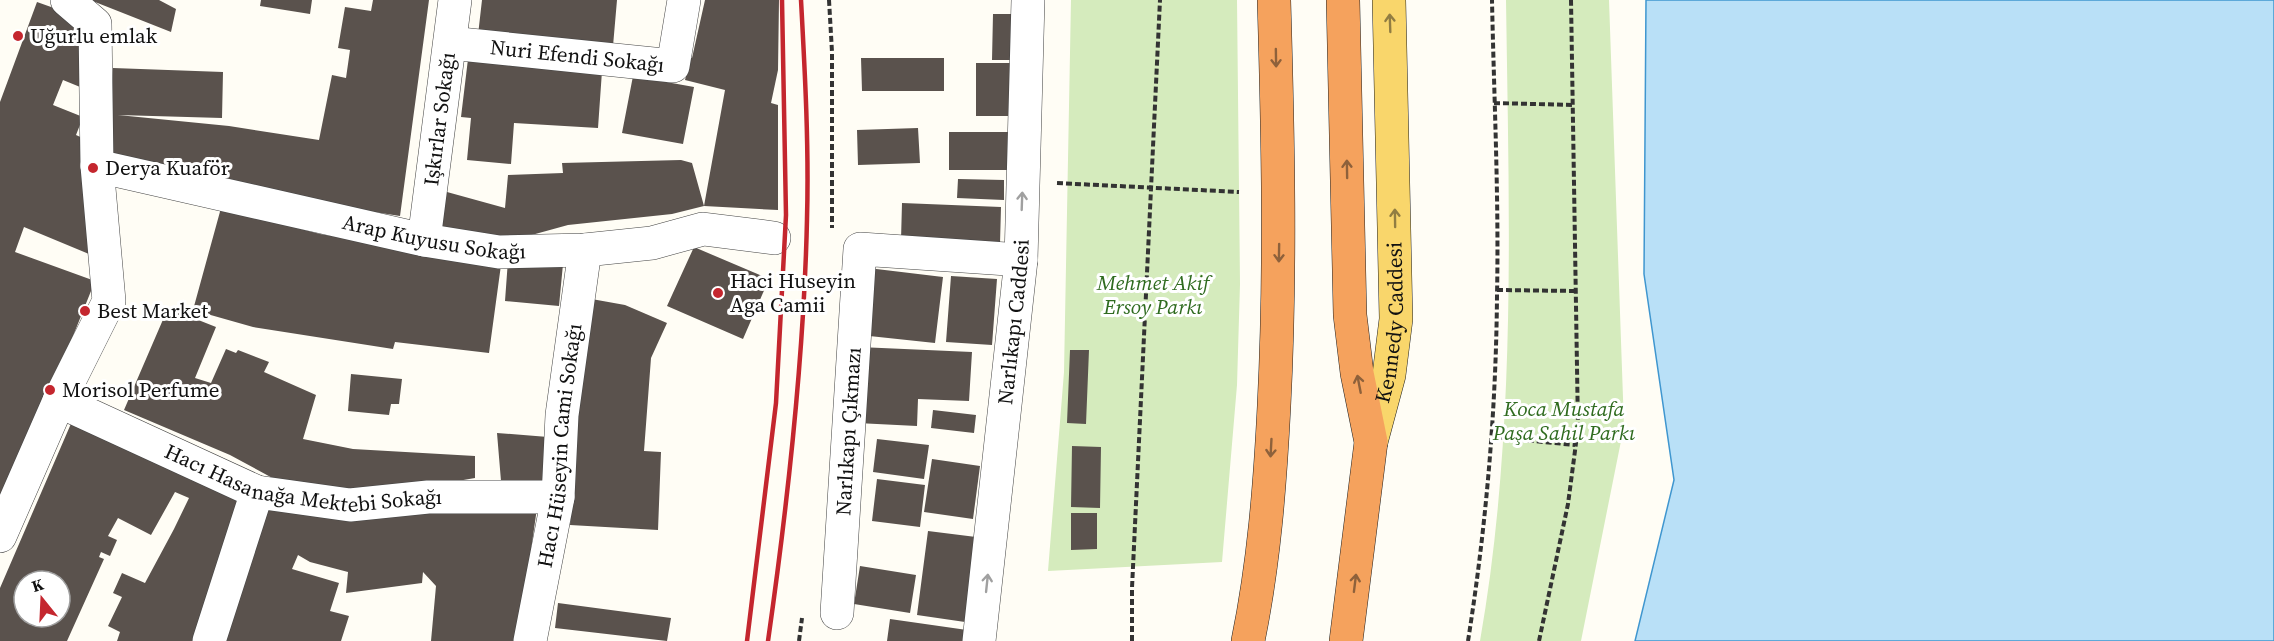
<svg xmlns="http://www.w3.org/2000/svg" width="2274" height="641" font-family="'Source Serif 4',serif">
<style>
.green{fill:#d5ebbd}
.water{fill:#b9e0f7;stroke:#3f96cf;stroke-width:1.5}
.building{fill:#5a524d;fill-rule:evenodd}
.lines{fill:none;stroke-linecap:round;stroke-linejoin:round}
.minor-casing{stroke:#444;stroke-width:34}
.major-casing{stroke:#222;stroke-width:34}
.highway-casing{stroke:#222;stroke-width:34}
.path{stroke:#333;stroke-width:4;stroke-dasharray:6 3;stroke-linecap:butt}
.minor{stroke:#fff;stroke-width:33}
.major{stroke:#f9d66b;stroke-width:33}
.highway{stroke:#f5a25d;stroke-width:33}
.rail{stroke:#c4262e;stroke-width:4.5}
.oneway{stroke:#917d42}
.oneway2{stroke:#8e613b}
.oneway3{stroke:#a0a0a0}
.poi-dot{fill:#c4262e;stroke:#fff;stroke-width:2}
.labels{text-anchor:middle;stroke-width:6;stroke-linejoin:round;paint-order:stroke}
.poi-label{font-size:21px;fill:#111;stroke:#fff;text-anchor:start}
.street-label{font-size:21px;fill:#111;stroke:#fff}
.park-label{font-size:21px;font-style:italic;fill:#2f6b1f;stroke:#fff}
</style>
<rect width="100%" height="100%" fill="#fffdf5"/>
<path class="green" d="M1071 0H1237L1240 284 1237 385 1222 562 1048 571 1064 372Z
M1506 0H1609L1624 426 1581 641H1480C1517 430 1509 213 1506 0Z"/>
<path class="water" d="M1646 0H2274V641H1635L1674 480 1644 274Z"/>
<path class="building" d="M90 0H159L176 9 171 32Z
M261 0H312L310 14 260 6Z
M373 0H429L400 216 220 188 107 159 113 68 223 72 222 118 118 115 229 126 319 140 332 75 346 78 350 50 338 48 345 7 371 11Z
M482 0H617L613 46 478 35Z
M705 0H779L778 70 771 103 778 105V210L704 206 725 90 685 80 686 76H683L688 57 692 58Z
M37 2 82 18 85 89 63 80 53 105 83 117 76 135 87 140 101 259 24 227 15 252 95 281 41 416 0 507V102Z
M993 14H1013L1012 60H992Z
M861 58H944V91H862Z
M468 59 602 71 598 128 514 123 511 164 467 160 471 118 461 117Z
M976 63H1011L1012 116H976Z
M633 76 694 87 683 144 622 133Z
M918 128 920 163 858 165 857 130Z
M949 132H1014L1015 170H949Z
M681 160 692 163 704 206 672 214 568 225 503 243 440 227 447 192 505 208 508 175 563 173 562 163Z
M958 179 1004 180V200L957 198Z
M902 203 1001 207 1000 244 901 240Z
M221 208 320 234 501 265 489 353 395 342 393 349 253 327 193 310Z
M694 247 769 279 743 339 667 306Z
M508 260 563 264 559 306 505 301Z
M868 268 943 277 935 343 860 335Z
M951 276 997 279 992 345 946 342Z
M586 298 625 305 667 323 651 358 644 451 661 452 658 530 570 525Z
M168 308 216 327 195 378 211 383 226 349 236 353 238 350 269 362 264 372 316 395 303 439 353 449 475 456V478L347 500 289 487 230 455 124 410Z
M859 347 972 352 969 401 918 399 917 426 857 423Z
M1070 350H1089L1086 424 1067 423Z
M351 374 402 379 399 404H391L389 415 348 411Z
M933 410 976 415 974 433 931 428Z
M73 419 248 495 200 641H117L120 632 108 626 122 597 113 593 122 573 145 583 174 529 189 498 175 492 151 535 118 518 108 536 117 540 110 556 101 552 99 557 104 559 67 641H0V588ZM24 581H60V617H24Z
M497 433 548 437 545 483 501 481Z
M877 439 929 445 924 479 873 472Z
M1072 446 1101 447 1100 508 1071 507Z
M932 459 980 466 973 519 924 512Z
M877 479 925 485 920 527 872 521Z
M270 505 537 508 518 641H431L436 586 423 572 422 583 346 593 348 572 310 562 298 555 292 569 339 583 330 611 349 616 341 641H222Z
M1071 513H1097V549L1071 550Z
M928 531 976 537 965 622 917 615Z
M860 566 916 575 910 613 854 604Z
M558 603 671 618 667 641 555 628Z
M890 619 967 630 965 641H887Z"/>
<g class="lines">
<g class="minor-casing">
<g id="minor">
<path id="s1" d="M450 43 673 66 684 0"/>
<path id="s2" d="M97 166 424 240 499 252 585 250 652 243 703 229 774 238"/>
<path id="s3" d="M424 240 455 0"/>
<path id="s4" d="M59 401 257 492 350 505 428 497H558"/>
<path d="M0 536 59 401 109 301 97 166 95 24 67 0"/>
<path id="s5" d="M837 613 860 249 1021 260"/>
<path d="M209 641 257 492"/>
<path id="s6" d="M530 641 558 497 562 415 585 250"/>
<path id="s7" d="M979 641 1021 260 1028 0"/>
</g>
</g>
<g class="major-casing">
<g id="major">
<path id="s8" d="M1371 442 1389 375 1396 319 1389 0"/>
</g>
</g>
<g class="highway-casing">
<path id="highway" d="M1343 0 1350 315 1357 373 1371 442 1346 641
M1248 641C1264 563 1270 485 1274 406 1281 270 1278 135 1274 0"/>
</g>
<path class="path" d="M829 0 832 52V228
M1494 103 1574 105
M1057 183 1239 192
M1497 290 1576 291
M1492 437 1575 445
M799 641 802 618
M1132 641V588L1160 0
M1468 641C1486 527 1496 412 1497 296 1499 198 1494 99 1492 0
M1539 641 1568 504 1578 428 1571 0"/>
<use href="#minor" class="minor"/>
<use href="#major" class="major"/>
<use href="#highway" class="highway"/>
<path class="rail" d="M747 641 776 403 786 215 782 0
M768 641C788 501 804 360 807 219 809 146 805 73 801 0"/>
</g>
<defs><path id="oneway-shaft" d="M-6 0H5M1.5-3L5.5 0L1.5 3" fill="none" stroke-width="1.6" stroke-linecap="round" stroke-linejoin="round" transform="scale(1.5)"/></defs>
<g class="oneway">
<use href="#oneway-shaft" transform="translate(1390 23) rotate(-92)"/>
<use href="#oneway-shaft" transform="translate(1395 218) rotate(-91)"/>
</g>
<g class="oneway2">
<use href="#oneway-shaft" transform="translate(1276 58) rotate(89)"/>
<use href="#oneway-shaft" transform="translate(1347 169) rotate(-91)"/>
<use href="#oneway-shaft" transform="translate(1279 253) rotate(91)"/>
<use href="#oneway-shaft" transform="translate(1359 384) rotate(-101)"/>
<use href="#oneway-shaft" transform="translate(1271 448) rotate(93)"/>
<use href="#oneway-shaft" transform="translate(1355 583) rotate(-83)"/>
</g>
<g class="oneway3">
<use href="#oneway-shaft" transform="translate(1022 201) rotate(-88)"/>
<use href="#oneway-shaft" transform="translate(987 583) rotate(-84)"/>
</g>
<g class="poi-dot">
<circle cx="18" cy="36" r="6"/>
<circle cx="93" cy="168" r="6"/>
<circle cx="718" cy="293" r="6"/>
<circle cx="85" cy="311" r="6"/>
<circle cx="50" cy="390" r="6"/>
</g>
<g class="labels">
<g class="poi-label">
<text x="30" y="43">Uğurlu emlak</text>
<text x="105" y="175">Derya Kuaför</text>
<text x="730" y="288">Haci Huseyin<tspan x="730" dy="24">Aga Camii</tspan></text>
<text x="97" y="318">Best Market</text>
<text x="62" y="397">Morisol Perfume</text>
</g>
<g class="street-label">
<text dy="7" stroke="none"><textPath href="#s1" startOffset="128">Nuri Efendi Sokağı</textPath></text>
<text dy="7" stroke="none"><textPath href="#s3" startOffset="122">Işkırlar Sokağı</textPath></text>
<text dy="7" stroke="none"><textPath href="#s2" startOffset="345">Arap Kuyusu Sokağı</textPath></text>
<text dy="7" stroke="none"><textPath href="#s7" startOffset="321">Narlıkapı Caddesi</textPath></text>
<text dy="7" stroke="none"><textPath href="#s8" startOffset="122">Kennedy Caddesi</textPath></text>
<text dy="7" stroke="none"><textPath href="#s5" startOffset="182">Narlıkapı Çıkmazı</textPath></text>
<text dy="7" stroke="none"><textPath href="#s6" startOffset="198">Hacı Hüseyin Cami Sokağı</textPath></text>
<text dy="7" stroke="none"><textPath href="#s4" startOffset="261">Hacı Hasanağa Mektebi Sokağı</textPath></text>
</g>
<g class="park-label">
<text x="1153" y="290">Mehmet Akif<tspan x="1153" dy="24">Ersoy Parkı</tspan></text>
<text x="1564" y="416">Koca Mustafa<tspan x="1564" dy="24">Paşa Sahil Parkı</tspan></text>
</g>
</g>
<g transform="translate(42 599) rotate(342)"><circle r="28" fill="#ffffff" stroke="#a0a0a0" stroke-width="1.5"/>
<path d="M0-4.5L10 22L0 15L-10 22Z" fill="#c4262e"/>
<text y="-9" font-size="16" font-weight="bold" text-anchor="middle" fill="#111111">K</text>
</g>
</svg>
